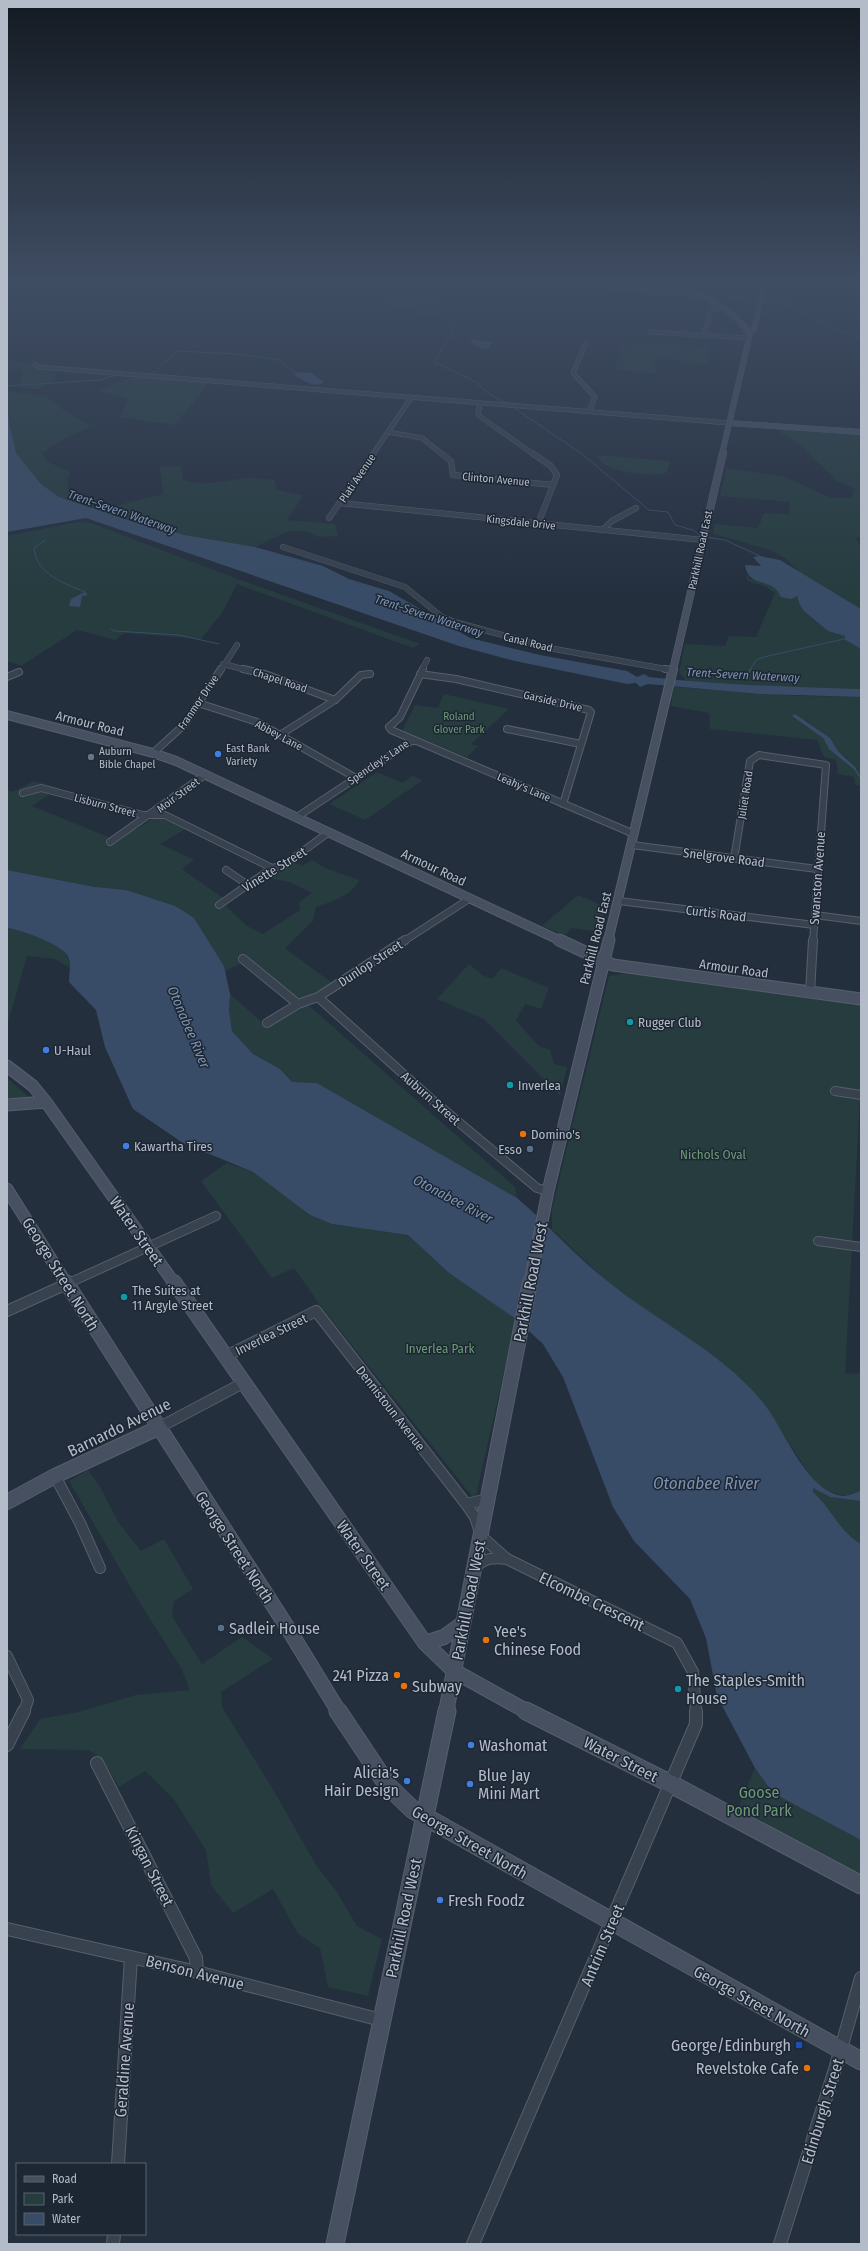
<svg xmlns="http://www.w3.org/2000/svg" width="868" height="2251" font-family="'Fira Sans Condensed',sans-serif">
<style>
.green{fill:#263c3f;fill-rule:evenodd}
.water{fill:#394c67}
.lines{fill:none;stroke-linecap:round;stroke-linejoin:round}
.stream-far1{stroke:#394c67;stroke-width:1}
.stream{stroke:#394c67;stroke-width:1.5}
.street-far5-casing{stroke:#565f6c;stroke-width:5}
.street-far4-casing{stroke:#565f6c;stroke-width:6}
.street-far3-casing{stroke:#565f6c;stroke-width:8}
.street-far2-casing{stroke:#565f6c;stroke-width:10}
.street-far1-casing{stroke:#565f6c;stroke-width:12}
.street-casing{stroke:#565f6c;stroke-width:14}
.secondary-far5-casing{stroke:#565f6c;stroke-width:6}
.secondary-far4-casing{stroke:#565f6c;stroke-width:8}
.secondary-far3-casing{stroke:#565f6c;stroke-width:10}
.secondary-far2-casing{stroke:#565f6c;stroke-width:13}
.secondary-far1-casing{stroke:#565f6c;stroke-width:16}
.secondary-casing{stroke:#565f6c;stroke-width:19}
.street-far5{stroke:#38414e;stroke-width:4}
.street-far4{stroke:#38414e;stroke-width:5}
.street-far3{stroke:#38414e;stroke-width:6}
.street-far2{stroke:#38414e;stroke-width:8}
.street-far1{stroke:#38414e;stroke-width:10}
.street{stroke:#38414e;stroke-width:12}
.secondary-far5{stroke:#465061;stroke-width:5.5}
.secondary-far4{stroke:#465061;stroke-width:7}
.secondary-far3{stroke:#465061;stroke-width:8}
.secondary-far2{stroke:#465061;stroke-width:11}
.secondary-far1{stroke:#465061;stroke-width:14}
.secondary{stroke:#465061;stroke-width:17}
.shop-dot{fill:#3f7fe0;stroke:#1d2633;stroke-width:1.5}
.worship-dot{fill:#6b7280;stroke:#1d2633;stroke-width:1.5}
.culture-dot{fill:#0f9aa8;stroke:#1d2633;stroke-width:1.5}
.food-dot{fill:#e8710a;stroke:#1d2633;stroke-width:1.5}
.service-dot{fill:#5c6f8a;stroke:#1d2633;stroke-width:1.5}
.transit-dot{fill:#1a4fb4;stroke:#1d2633;stroke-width:1.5}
.labels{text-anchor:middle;stroke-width:3;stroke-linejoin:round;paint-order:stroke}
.far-street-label{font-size:11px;fill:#b4bcc9;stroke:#1d2633}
.far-park-label{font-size:11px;fill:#6b9a76;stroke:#1d2633}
.far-poi-label{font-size:11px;fill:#b4bcc9;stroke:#1d2633;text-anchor:start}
.far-water-label{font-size:12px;font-style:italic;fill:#7c92b1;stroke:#1d2633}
.street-label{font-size:13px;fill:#b4bcc9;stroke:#1d2633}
.poi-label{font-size:13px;fill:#b4bcc9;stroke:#1d2633;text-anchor:start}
.park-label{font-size:13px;fill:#6b9a76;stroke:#1d2633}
.water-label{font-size:14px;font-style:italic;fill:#7c92b1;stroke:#1d2633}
.near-street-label{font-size:16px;fill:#b4bcc9;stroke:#1d2633}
.near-poi-label{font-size:16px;fill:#b4bcc9;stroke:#1d2633;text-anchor:start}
.near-park-label{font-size:16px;fill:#6b9a76;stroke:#1d2633}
.near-water-label{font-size:17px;font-style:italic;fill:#7c92b1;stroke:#1d2633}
</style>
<rect width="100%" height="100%" fill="#242f3e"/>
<path class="green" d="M359 281H449L431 311H427L400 308 387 303Z
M699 281H741L763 288V292L784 298 793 303H748L735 300Z
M649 342 709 348 707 365 665 358 651 361 656 367 657 374 615 369 622 346Z
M7 359 52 369 55 373V380L38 389 21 388 20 383 23 374 20 369 7 368Z
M133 377 210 382 175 425 120 417 128 399 98 391Z
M7 391 47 397 65 411 90 425 88 428 62 440 42 453 46 461 70 472 67 480 69 491 116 507C131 500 147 499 163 494L160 467 181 466 183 480C210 488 222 480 248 478 257 478 265 479 274 480L277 490 303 495 287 520 335 524 338 536 319 537 306 531H288L255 547 185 535 134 522 59 497 41 484 16 453 9 422Z
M783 429 861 435V537H856L861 549V609L800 573 785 558 770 550 714 534V524L758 528 764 513 789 514 790 502 720 496 726 468 785 477 831 498H851L855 489 837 481 798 443 780 432Z
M596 455 670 461 667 472C655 479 613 471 602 463 600 461 598 457 596 455Z
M77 522 91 523 235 578 420 644 413 648 237 584 222 613 201 639 125 633 115 640 77 630 21 666 7 661V536Z
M746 574 750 579 770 584 778 590 794 597 797 596 800 601 845 636V639L861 649V689L791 688 687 682 679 672 685 644 725 646 729 636 756 637 775 593 765 586 747 581Z
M674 687 799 696 861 697V786L855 785 854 777 838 774 836 760 824 757 817 740 710 729 709 713 671 706ZM805 720 830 738 838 751 850 760C831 754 834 752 823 739 818 733 810 729 804 725Z
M444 694 509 709 471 744 478 746 467 757 405 732 403 729 415 705 438 708Z
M377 772 403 783 412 776 423 780 365 820 329 804Z
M34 781 59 788 32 806 111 838 135 828 137 829 157 816 185 829 160 844 194 860 182 869 223 898 226 906 247 926 263 934 300 910 299 902 312 893 289 882 268 878 293 861 302 866 312 860 325 868 359 880C353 895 331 902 316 907L313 921 285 948 332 983 299 1001 244 962 225 971 224 966 194 918 126 891 95 887 7 870V790L13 792Z
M578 895 606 907 600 932 571 928 565 936 542 926Z
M7 928C19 929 62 945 67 956 69 959 69 964 70 968L55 959 27 956 7 1026Z
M469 964 482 975 492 979 501 968 549 988 541 1009 525 1004 516 1021 539 1046 550 1050 554 1064 567 1067 560 1096 484 1019 437 999Z
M625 973 861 1002V1079L845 1374 861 1373V1491L845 1496 828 1491 813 1480 762 1401 605 1280 552 1229V1209L609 976Z
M230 994 263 1023 306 1003 515 1187 517 1198 317 1083 292 1082 280 1069 253 1054 232 1031 229 1010Z
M7 1078 30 1098 7 1100Z
M227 1163 253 1172 310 1215 332 1224 408 1235 449 1273 516 1319 475 1500 320 1305 294 1268 272 1278 201 1181Z
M88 1470 100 1487 119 1523 141 1551 164 1539 193 1589 174 1601 172 1616 202 1664 242 1637 273 1659 221 1692 222 1707 271 1786 316 1865 337 1892 357 1926 382 1939 368 1996 328 1987 320 1948 298 1934 273 1889 233 1913 211 1885 206 1850 173 1798 145 1771 119 1787 102 1759 89 1750 20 1749 40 1719 79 1712 136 1695 190 1690 181 1668 140 1603 69 1481Z
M813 1488 830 1497 861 1501V1544C840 1532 831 1508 813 1492Z
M755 1768 773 1793 861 1839V1875L738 1808Z"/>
<path class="water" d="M472 339 493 342 487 349C479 349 475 346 470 340Z
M300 372 311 373 324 382C314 389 304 380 295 376V373Z
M7 396 9 422 16 453 41 484 59 497 134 522 185 535 255 547 323 566 349 579 389 591 470 638 540 655 627 671 637 677 644 674 649 677C719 685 790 687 861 689V697L761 694 648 684 640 687 636 683 627 684 515 661 459 646 86 518 7 532Z
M760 556 780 560 861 609V649L844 639 845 636 828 631 804 611 800 605 797 596 791 599 781 597C772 575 749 590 745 565L761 566 753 557Z
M85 592 88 595 82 596 80 607 69 606 71 599Z
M795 714 830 738 838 751 856 768V771L829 749 823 738 792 716Z
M7 870 95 887 126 890 175 906 194 918 224 966 230 994 229 1010 232 1031 253 1054 280 1069 292 1082 317 1083 517 1198C548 1224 574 1255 606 1280 656 1321 719 1350 761 1400 784 1426 805 1492 844 1496 849 1496 856 1492 861 1491V1501L830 1497 813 1488V1492C831 1508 840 1532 861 1544V1840L773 1793 755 1768 717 1696 706 1638 690 1599 634 1541 613 1507 563 1377 543 1344 516 1319 449 1273 408 1235 332 1224 310 1215 253 1172 183 1143 133 1109 105 1047 96 1010 69 982C69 974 72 962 67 955 60 944 19 929 7 928Z"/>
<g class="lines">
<path class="stream-far1" d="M377 281 392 295 404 299 401 303 411 305 420 313 439 314 455 325
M724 281 786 304 810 315 816 321 861 338
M454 330 434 362 476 382 488 393 507 404
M151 375 177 351 238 354 279 360 295 373
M7 386 99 380 117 375
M511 406 582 454 649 510 668 512 675 525 693 530 701 536
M706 537 725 540 760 556
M45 540 34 548C36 574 64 583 85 592
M111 629 115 631 179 635 219 644
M750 670 756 660 764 657 844 639"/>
<path class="stream" d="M748 674 751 669
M856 771 861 778"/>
<g class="street-far5-casing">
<path id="street-far5" d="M527 281 698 295
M635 281 643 291
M480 284 484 281
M651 332 749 338
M704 335 711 310 721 308
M586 343 573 373 595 397 589 411
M35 364 39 367 729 423
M480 403 478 415 533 454
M388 432 422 438 442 454
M373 454 411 398"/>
</g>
<g class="street-far4-casing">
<path id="street-far4" d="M441 453 451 461 453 475 553 485
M532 453 551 466 557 475 538 524
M340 503 703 540
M329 518 374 453
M602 530 612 521 636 508
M283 547 405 587 442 617 455 622 549 648 671 670
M223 664 247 670
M221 670 237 645
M422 670 427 660"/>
</g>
<g class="street-far3-casing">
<path id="street-far3" d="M243 669 265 674 335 700
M423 669 400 717 389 727 391 730 634 834
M665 669 672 670
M420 674 456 679 589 710 591 712 563 804
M7 677 19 672
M198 703 257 722 356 778
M507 729 581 744
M280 735 335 700 361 675 370 674
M153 753 185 724 221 669
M23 793 41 788 143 815H165L272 868
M297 817 413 740
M110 842 206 774
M632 845 817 869
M734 859 750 761 759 755 826 765 813 941
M226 870 248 885
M619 901 814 925
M219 905 272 868 284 865 329 832
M815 915 861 921
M404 941 469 899"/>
</g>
<g class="street-far2-casing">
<path id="street-far2" d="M243 959 298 1004
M810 992 813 940
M318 997 431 1099 537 1188 548 1191
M267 1023 298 1004 318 997 405 940
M835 1091 861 1095
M818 1241 861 1247
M69 1283 216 1216"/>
</g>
<g class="street-far1-casing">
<path id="street-far1" d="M7 1311 71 1282
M226 1356 316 1311 466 1504 475 1517 481 1536 507 1559 677 1643 693 1672 696 1712
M158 1428 245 1382
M55 1476 80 1523 100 1568
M466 1504 488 1499
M475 1568C484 1558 494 1557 507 1559
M7 1656 28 1700 24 1712"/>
</g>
<g class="street-casing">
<path id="street" d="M7 1745 24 1711
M97 1763 196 1958 197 1972
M7 1929 197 1972 381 2020
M118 2164 131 1957
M113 2244 114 2234
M473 2244 696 1724V1711
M780 2244 836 2066 861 1978"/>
</g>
<g class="secondary-far5-casing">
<path id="secondary-far5" d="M675 281C702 296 733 308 750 334L722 454
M749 333 754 329 765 281
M729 423 861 432"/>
</g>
<g class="secondary-far4-casing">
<path id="secondary-far4" d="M673 670 723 453"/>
</g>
<g class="secondary-far3-casing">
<path id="secondary-far3" d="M7 715 153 753 176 761 561 941
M608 941 673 669"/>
</g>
<g class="secondary-far2-casing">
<path id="secondary-far2" d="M559 940 613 965 861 999
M7 1066 33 1086 46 1102 174 1283
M7 1105 46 1102
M7 1189 66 1283
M530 1283 548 1191 609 940"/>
</g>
<g class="secondary-far1-casing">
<path id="secondary-far1" d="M66 1282 289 1630 339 1712
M174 1282 425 1643 454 1671 528 1712
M7 1502 55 1476 158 1428
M425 1643 444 1637 462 1624
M446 1712 530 1282"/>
</g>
<g class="secondary-casing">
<path id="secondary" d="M338 1711 388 1786 413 1810 861 2061
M526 1711 671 1784 861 1885
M335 2244 447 1711"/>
</g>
<use href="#street-far5" class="street-far5"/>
<use href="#street-far4" class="street-far4"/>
<use href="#street-far3" class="street-far3"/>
<use href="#street-far2" class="street-far2"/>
<use href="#street-far1" class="street-far1"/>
<use href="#street" class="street"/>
<use href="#secondary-far5" class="secondary-far5"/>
<use href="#secondary-far4" class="secondary-far4"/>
<use href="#secondary-far3" class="secondary-far3"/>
<use href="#secondary-far2" class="secondary-far2"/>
<use href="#secondary-far1" class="secondary-far1"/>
<use href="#secondary" class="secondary"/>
</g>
<linearGradient id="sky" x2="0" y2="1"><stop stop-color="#141a22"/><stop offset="0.47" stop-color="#3f4d63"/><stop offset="1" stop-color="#3f4d63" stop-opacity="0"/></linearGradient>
<rect width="868" height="597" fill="url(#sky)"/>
<g class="shop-dot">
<circle cx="218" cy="754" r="4"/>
<circle cx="46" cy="1050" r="4"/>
<circle cx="126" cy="1146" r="4"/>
<circle cx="471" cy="1745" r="4"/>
<circle cx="407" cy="1781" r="4"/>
<circle cx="470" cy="1784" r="4"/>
<circle cx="440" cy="1900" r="4"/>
</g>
<circle class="worship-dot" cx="91" cy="757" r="4"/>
<g class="culture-dot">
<circle cx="630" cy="1022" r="4"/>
<circle cx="510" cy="1085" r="4"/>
<circle cx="124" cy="1297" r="4"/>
<circle cx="678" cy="1689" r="4"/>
</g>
<g class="food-dot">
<circle cx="523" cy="1134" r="4"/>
<circle cx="486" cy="1640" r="4"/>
<circle cx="397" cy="1675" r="4"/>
<circle cx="404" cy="1686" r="4"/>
<circle cx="807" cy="2068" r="4"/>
</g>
<g class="service-dot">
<circle cx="530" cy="1149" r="4"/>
<circle cx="221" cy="1628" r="4"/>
</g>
<rect class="transit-dot" x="795" y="2041" width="8" height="8" rx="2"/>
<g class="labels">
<g class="far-street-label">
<text transform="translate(357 478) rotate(-56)" y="4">Plati Avenue</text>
<text transform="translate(496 479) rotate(5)" y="4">Clinton Avenue</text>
<text transform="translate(521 522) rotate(6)" y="4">Kingsdale Drive</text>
<text transform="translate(700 550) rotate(-78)" y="4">Parkhill Road East</text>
<text transform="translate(528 642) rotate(14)" y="4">Canal Road</text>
<text transform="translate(280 680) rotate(18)" y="4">Chapel Road</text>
<text transform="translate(553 701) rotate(13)" y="4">Garside Drive</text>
<text transform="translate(198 702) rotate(-56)" y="4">Franmor Drive</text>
<text transform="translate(279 735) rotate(28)" y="4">Abbey Lane</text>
<text transform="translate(378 762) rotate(-34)" y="4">Spencley's Lane</text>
<text transform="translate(524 787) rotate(23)" y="4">Leahy's Lane</text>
<text transform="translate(178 795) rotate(-37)" y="4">Moir Street</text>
<text transform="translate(745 795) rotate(-81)" y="4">Juliet Road</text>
<text transform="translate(105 805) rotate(15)" y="4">Lisburn Street</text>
</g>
<g class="far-park-label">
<text x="459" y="720">Roland<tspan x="459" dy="13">Glover Park</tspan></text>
</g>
<g class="far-poi-label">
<text x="226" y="752">East Bank<tspan x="226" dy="13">Variety</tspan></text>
<text x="99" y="755">Auburn<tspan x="99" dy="13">Bible Chapel</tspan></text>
</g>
<g class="far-water-label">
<text transform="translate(122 512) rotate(19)" y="4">Trent–Severn Waterway</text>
<text transform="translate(429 616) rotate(18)" y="4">Trent–Severn Waterway</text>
<text transform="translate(743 675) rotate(3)" y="4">Trent–Severn Waterway</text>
</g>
<g class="street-label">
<text transform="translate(90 723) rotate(14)" y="5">Armour Road</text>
<text transform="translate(724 857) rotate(7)" y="5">Snelgrove Road</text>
<text transform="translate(434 867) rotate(25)" y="5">Armour Road</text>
<text transform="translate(274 869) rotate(-32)" y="5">Vinette Street</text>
<text transform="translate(817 878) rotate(-86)" y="5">Swanston Avenue</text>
<text transform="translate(716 913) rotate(7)" y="5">Curtis Road</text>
<text transform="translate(595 938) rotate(-76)" y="5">Parkhill Road East</text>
<text transform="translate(370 963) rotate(-33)" y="5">Dunlop Street</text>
<text transform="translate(734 968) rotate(8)" y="5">Armour Road</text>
<text transform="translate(431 1098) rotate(41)" y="5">Auburn Street</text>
<text transform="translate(271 1334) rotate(-26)" y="5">Inverlea Street</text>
<text transform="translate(391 1408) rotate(52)" y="5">Dennistoun Avenue</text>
</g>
<g class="poi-label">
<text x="638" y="1027">Rugger Club</text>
<text x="54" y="1055">U-Haul</text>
<text x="518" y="1090">Inverlea</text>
<text x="531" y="1139">Domino's</text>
<text x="134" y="1151">Kawartha Tires</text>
<text x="522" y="1154" text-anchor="end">Esso</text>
<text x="132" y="1295">The Suites at<tspan x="132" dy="15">11 Argyle Street</tspan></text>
</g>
<g class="park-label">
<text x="713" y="1159">Nichols Oval</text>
<text x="440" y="1353">Inverlea Park</text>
</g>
<g class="water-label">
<text transform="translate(189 1027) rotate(67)" y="5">Otonabee River</text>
<text transform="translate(453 1199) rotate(28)" y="5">Otonabee River</text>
</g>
<g class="near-street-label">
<text transform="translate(137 1231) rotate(55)" y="6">Water Street</text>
<text transform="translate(61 1274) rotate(58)" y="6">George Street North</text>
<text transform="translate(530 1282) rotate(-79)" y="6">Parkhill Road West</text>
<text transform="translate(119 1427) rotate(-26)" y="6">Barnardo Avenue</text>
<text transform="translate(235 1547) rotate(57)" y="6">George Street North</text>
<text transform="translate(364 1555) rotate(55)" y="6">Water Street</text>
<text transform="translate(468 1600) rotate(-79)" y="6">Parkhill Road West</text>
<text transform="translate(592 1601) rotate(26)" y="6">Elcombe Crescent</text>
<text transform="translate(621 1759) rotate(27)" y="6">Water Street</text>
<text transform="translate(470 1842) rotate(30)" y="6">George Street North</text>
<text transform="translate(150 1866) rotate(63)" y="6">Kingan Street</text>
<text transform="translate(403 1918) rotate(-78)" y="6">Parkhill Road West</text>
<text transform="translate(602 1945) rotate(-67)" y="6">Antrim Street</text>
<text transform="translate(195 1972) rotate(14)" y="6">Benson Avenue</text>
<text transform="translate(752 2001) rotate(29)" y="6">George Street North</text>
<text transform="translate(124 2060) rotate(-86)" y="6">Geraldine Avenue</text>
<text transform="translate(822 2111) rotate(-73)" y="6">Edinburgh Street</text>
</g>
<g class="near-poi-label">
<text x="229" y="1634">Sadleir House</text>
<text x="494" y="1637">Yee's<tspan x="494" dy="18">Chinese Food</tspan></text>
<text x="389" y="1681" text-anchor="end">241 Pizza</text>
<text x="686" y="1686">The Staples-Smith<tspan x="686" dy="18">House</tspan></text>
<text x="412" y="1692">Subway</text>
<text x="479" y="1751">Washomat</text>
<text x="399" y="1778" text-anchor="end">Alicia's<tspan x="399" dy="18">Hair Design</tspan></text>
<text x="478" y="1781">Blue Jay<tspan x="478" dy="18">Mini Mart</tspan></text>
<text x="448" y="1906">Fresh Foodz</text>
<text x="791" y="2051" text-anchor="end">George/Edinburgh</text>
<text x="799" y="2074" text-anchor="end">Revelstoke Cafe</text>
</g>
<g class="near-park-label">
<text x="759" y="1798">Goose<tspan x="759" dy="18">Pond Park</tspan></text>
</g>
<g class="near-water-label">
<text x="706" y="1489">Otonabee River</text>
</g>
</g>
<rect width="868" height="2251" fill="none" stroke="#b4bcc9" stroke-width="16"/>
<rect x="16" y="2163" width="130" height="72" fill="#1d2633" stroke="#59626f"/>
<rect x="24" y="2176" width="20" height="6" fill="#465061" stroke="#59626f"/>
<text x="52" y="2183" font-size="12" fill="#b4bcc9">Road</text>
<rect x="24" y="2193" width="20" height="12" fill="#263c3f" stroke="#59626f"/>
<text x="52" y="2203" font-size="12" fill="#b4bcc9">Park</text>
<rect x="24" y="2213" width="20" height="12" fill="#394c67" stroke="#59626f"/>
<text x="52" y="2223" font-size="12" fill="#b4bcc9">Water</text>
</svg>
